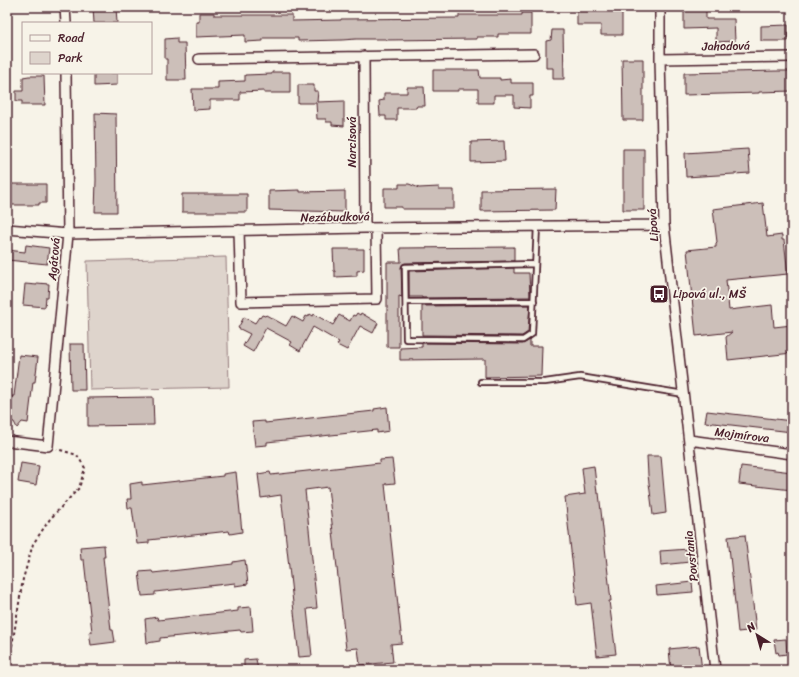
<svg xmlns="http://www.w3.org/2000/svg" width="799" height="677" font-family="Sriracha,sans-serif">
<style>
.green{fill:#ded4cc;stroke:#947a7c}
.building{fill:#ccbfb9;stroke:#4a1f2b}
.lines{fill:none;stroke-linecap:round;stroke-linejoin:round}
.service-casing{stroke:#4a1f2b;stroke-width:8}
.minor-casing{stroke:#4a1f2b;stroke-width:12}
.path{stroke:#4a1f2b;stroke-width:2;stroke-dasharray:3 3;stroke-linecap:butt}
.service{stroke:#f7f3e8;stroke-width:4.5}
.minor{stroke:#f7f3e8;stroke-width:9}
.labels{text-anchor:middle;stroke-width:3.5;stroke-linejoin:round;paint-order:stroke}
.street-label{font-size:12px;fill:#4a1f2b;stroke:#f7f3e8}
.poi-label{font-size:12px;fill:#4a1f2b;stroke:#f7f3e8;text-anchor:start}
</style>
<rect width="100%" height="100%" fill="#f7f3e8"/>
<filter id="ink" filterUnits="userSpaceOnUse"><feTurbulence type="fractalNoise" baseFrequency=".025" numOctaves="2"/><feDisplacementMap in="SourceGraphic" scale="8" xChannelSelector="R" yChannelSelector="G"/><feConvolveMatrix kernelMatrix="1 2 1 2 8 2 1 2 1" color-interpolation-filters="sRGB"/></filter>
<g filter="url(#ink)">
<path class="green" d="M226 257 229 387 90 390 87 261Z"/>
<path class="building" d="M93 7H116L117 23H94Z
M706 8V19H734L735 41 716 42V28L684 29V9Z
M577 9H613V10H622V35H601V25H577Z
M199 13H214V15H292V21L341 20V19L459 18V15H522V13H531V34H498V37H477V39L386 40V39H356L342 40 298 41V38H263V41L245 42V35L196 37V22H199Z
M788 25V41H761V26Z
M552 30H563L564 79H553V68H546V41L551 40Z
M177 38V43H185L186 80H167V59H165V39Z
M622 59H643V120H623Z
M433 70H479L480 78H500V80L511 79V83H533V96H530V108L514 107V95H494V103H478V89H458V91H433Z
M778 71H792V91L759 92V93L684 95V73Z
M272 72H290V93H264V91L240 92V100H210V109L193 110 192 89H218V82L245 81V75L272 74Z
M94 73H117V85L94 86Z
M29 76H44L45 105H22V101H16V91H23V77Z
M298 85H314V91H318L317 102 344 101V126L332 125V122H326V119H317L316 103H298Z
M407 87H424L425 106H417L416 108H397V120H386V116H380L379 101 384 100V93H407Z
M95 113 116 114 117 212H95L96 180Z
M504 141 505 161 471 162V142Z
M623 149H644V210H623Z
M748 149 750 173 686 177 685 153Z
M7 184H46V203H39V205H7Z
M399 184H409L419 188 439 187V190H454V209H402V207H384V188H399Z
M556 189 555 210 481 211V190Z
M300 190V192L345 191V212L269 210V191Z
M182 194H247V212H182Z
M763 203 767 237 782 235V240H784L788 274 726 280 729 310 772 305 774 327 792 325V353L728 360 726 337 732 332 696 336 687 250 716 247V243L717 242 713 209Z
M26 245 49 248 47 264 7 260V250L25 252Z
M514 247V261L405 263 403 264 401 267 402 297 399 296V347H387V262H401L400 248Z
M333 249H364V270L357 271V276L335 277V271H334Z
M514 268V273H529L530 297 422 298V297H409V271Z
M37 283 49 284 48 297H46L45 307 23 305 25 284 37 285Z
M530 305 528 332 522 336 422 335V306Z
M357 313 360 315 361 313 378 323 373 333 360 326 347 350 337 345 339 342 313 327 300 351 290 345 292 342 266 328 253 352 243 346 250 334 238 328 244 317 255 323 259 317 260 318 262 315 265 316 266 315 286 326 292 316 303 322 306 316 308 317 310 314 313 316 314 314 333 325 339 315 350 321 353 315 355 316Z
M530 340V346H542L541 376 485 377V359L400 360V348L422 347V343L523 344Z
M70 344H84L85 390H71Z
M19 355 38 357 35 382H33L28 423 22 422 17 428 14 422 9 421 12 396H14Z
M153 397 154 425 88 426V398Z
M387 407 389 431 377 433V430L267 442V445L255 446 252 422 265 421V423L374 411V409Z
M707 411 792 421V432L705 422Z
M647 456H661L666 513 653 515 648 475Z
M392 459 395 483 385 484 402 643 391 644 393 662 360 665 358 648 346 649 328 487 305 490 317 608 307 609 312 656 299 657 281 495 261 498 258 474 270 472 271 475 380 463V460Z
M21 463 39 466 36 485 18 482Z
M594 466 597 493H599L611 601H609L616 654 597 656 591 603 577 605 565 497 585 494 582 468Z
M741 466 792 472V490L739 484Z
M236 472 242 532 230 534 229 531 149 540V543L137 544 132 508H128L127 499H131L130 484 142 482V485L223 476V474Z
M745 535 756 630 738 632 728 537Z
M104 545 105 557H103L111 630H113L115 642 91 645 89 632H92L84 560H81L80 547Z
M689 549 690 562 661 565 660 551Z
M245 560 248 584 235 586V583L155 592V595L142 596 139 572 152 571 153 573 233 564V562Z
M692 582 693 592 657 595 656 586Z
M251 607 253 631 241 632 240 630 160 638V641L147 643 145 619 157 617 158 620 238 611V608Z
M786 639 787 654 779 655 778 652 776 653 774 640Z
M699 646 702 670H671L669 649Z
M256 659 258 670H244V660Z"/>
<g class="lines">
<g class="service-casing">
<path id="service" d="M535 264 405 267 406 339 523 340 532 334 537 226
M406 302 534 301
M481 382H545L580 377 684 394"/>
</g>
<g class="minor-casing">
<path id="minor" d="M65 7 66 23
M660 7V59L664 225 715 670
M364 56 365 228
M199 59 534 54
M660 59 792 57
M7 229 68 234 365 228 664 225
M239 230 241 302 377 299 376 228
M689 440 792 454
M7 441 48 446 68 234 66 73"/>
</g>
<path class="path" d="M8 670 23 579 33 544 50 519 79 488 85 468 77 455 57 449"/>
<use href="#service" class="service"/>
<use href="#minor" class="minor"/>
</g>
</g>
<defs>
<g id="bus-square" transform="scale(1)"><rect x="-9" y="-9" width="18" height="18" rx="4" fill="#4a1f2b" stroke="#f7f3e8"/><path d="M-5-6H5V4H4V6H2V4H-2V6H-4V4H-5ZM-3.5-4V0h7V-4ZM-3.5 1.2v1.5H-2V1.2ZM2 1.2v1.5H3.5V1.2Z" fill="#fff"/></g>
</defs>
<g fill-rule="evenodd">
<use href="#bus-square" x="659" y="294"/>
</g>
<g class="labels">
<g class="street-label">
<text transform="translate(726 46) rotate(-1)" y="4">Jahodová</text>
<text transform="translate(352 142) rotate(-90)" y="4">Narcisová</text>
<text transform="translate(335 217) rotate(-1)" y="4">Nezábudková</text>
<text transform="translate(653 225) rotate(-94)" y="4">Lipová</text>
<text transform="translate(54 259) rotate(-85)" y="4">Agátová</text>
<text transform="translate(742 435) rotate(7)" y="4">Mojmírova</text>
<text transform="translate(691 556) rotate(-96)" y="4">Povstania</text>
</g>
<g class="poi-label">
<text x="673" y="298">Lipová ul., MŠ</text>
</g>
</g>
<rect width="799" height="677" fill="none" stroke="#f7f3e8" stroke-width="24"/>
<rect x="12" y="12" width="775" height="653" fill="none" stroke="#4a1f2b" stroke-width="1.5" filter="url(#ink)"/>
<rect x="22" y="22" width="130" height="52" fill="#f7f3e8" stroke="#b29e9c"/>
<rect x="30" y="35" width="20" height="6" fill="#f7f3e8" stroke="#b29e9c"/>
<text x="58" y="42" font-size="12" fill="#4a1f2b">Road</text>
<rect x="30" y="52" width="20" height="12" fill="#ded4cc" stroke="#b29e9c"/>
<text x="58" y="62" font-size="12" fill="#4a1f2b">Park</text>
<g transform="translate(757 635) rotate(323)" stroke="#f7f3e8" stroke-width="3" paint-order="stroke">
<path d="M0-3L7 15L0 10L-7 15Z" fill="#4a1f2b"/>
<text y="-6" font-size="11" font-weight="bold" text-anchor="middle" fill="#4a1f2b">N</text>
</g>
</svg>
